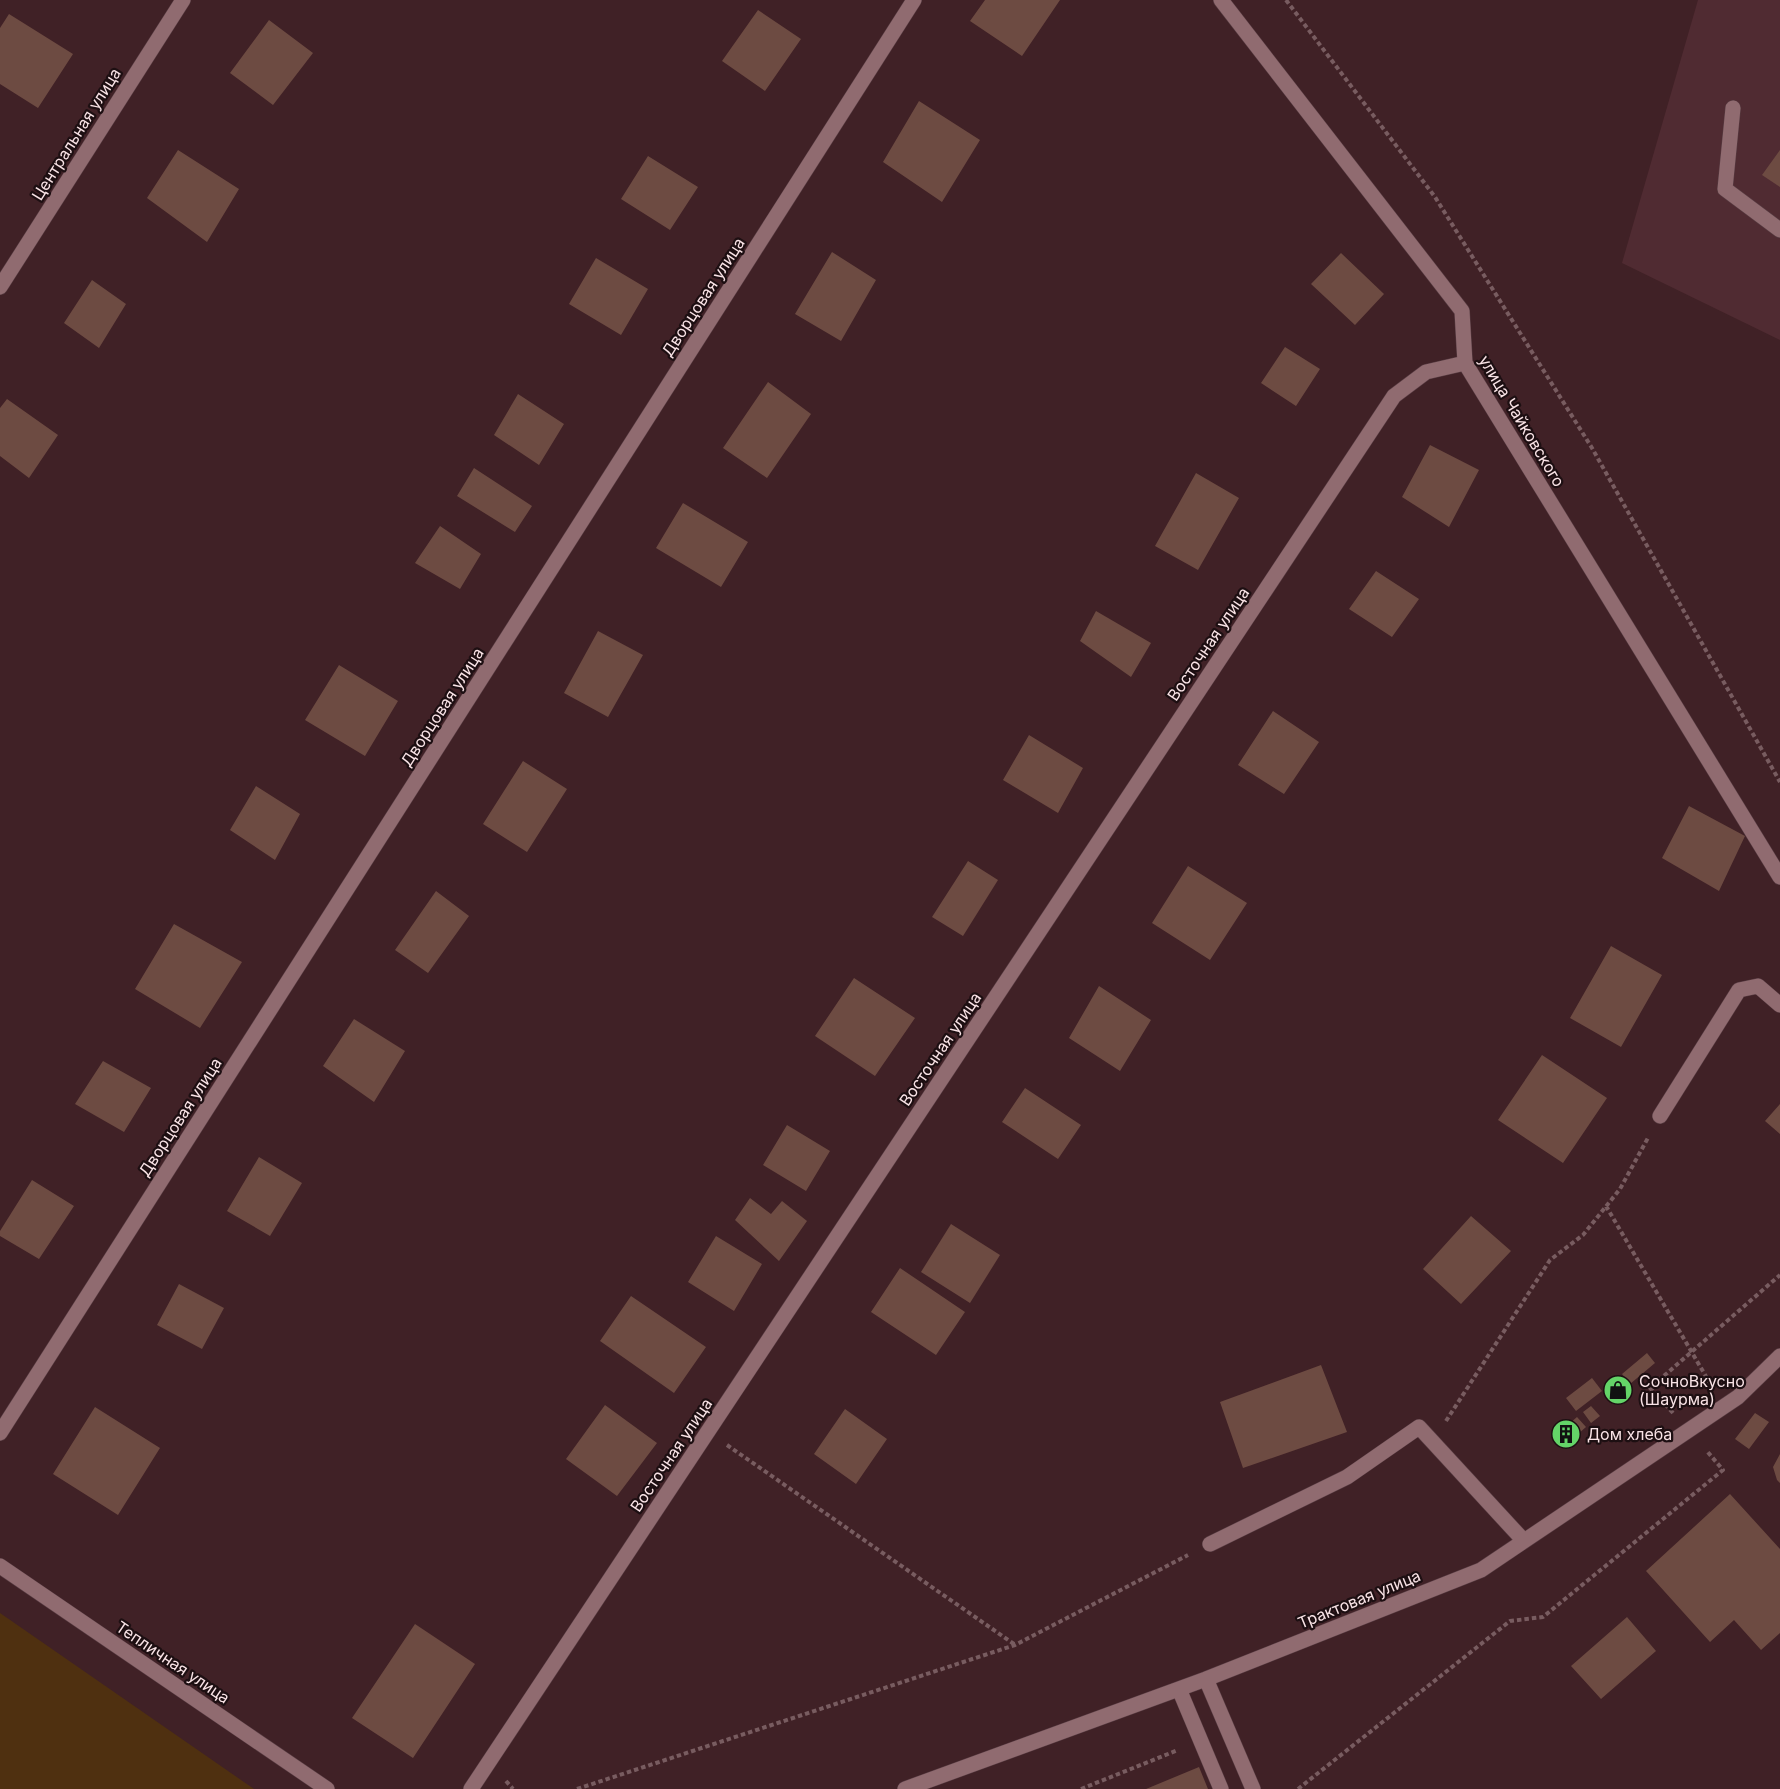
<svg xmlns="http://www.w3.org/2000/svg" width="1780" height="1789" font-family="Inter,sans-serif">
<style>
.built{fill:#502b32}
.green{fill:#4f3010}
.building{fill:#6d4b42}
.lines{fill:none;stroke-linecap:round;stroke-linejoin:round}
.minor-casing{stroke:#583d43;stroke-width:16}
.path{stroke:#785c60;stroke-width:4;stroke-dasharray:4.5 3;stroke-linecap:butt}
.minor{stroke:#906b70;stroke-width:15}
.labels{text-anchor:middle;stroke-width:4.5;stroke-linejoin:round;paint-order:stroke}
.street-label{font-size:16px;fill:#f9e3e6;stroke:#1d0f12}
.poi-label{font-size:16px;fill:#f9e3e6;stroke:#1d0f12;text-anchor:start}
</style>
<rect width="100%" height="100%" fill="#402126"/>
<path class="built" d="M1698 0H1780V340L1622 263Z"/>
<path class="green" d="M0 1613 254 1789H0Z"/>
<path class="building" d="M985 0H1060L1022 56 970 21Z
M758 10 801 39 765 91 722 61Z
M9 14 73 54 38 108 0 84V28Z
M269 20 313 53 273 105 230 73Z
M919 101 980 140 942 202 883 162Z
M178 150 239 189 207 242 147 198Z
M1780 150V187L1762 175Z
M648 156 698 187 670 230 621 199Z
M832 252 876 280 841 341 795 314Z
M1341 253 1384 294 1355 325 1311 284Z
M596 258 648 289 621 335 569 304Z
M92 280 126 304 99 348 64 323Z
M1285 347 1320 369 1296 406 1261 383Z
M768 382 811 414 767 478 723 448Z
M518 394 564 424 539 465 494 435Z
M7 399 58 435 29 478 0 456V408Z
M1430 445 1479 470 1449 527 1402 497Z
M474 468 532 506 515 532 457 496Z
M1196 473 1239 498 1198 570 1155 546Z
M683 503 748 542 721 587 656 548Z
M440 526 481 554 460 589 415 563Z
M1376 571 1419 599 1392 637 1349 609Z
M1096 611 1151 643 1131 677 1080 641Z
M598 631 643 655 608 717 564 693Z
M339 665 398 701 365 756 305 720Z
M1273 711 1319 742 1284 794 1238 765Z
M1029 735 1083 768 1058 813 1003 780Z
M523 761 567 789 527 852 483 824Z
M256 786 300 814 275 860 230 830Z
M1689 806 1745 836 1719 891 1662 858Z
M968 861 998 880 963 936 932 917Z
M1188 866 1247 903 1210 960 1152 923Z
M436 891 469 916 428 973 395 950Z
M174 924 242 962 200 1028 135 989Z
M1611 946 1662 975 1621 1047 1570 1018Z
M854 978 915 1018 875 1076 815 1036Z
M1099 986 1151 1020 1120 1071 1069 1038Z
M354 1019 405 1051 374 1102 323 1066Z
M1542 1055 1607 1098 1563 1163 1498 1120Z
M103 1061 151 1088 124 1132 75 1104Z
M1025 1088 1081 1125 1058 1159 1002 1122Z
M1780 1104V1134L1765 1121Z
M787 1125 830 1151 806 1191 763 1165Z
M259 1157 302 1183 270 1236 227 1211Z
M32 1180 74 1206 39 1259 0 1236V1231Z
M750 1198 771 1214 782 1201 807 1221 779 1261 735 1220Z
M1471 1216 1511 1251 1461 1304 1423 1269Z
M951 1224 1000 1255 970 1303 921 1272Z
M716 1236 762 1264 734 1311 688 1282Z
M900 1268 965 1312 936 1355 871 1312Z
M179 1284 224 1308 202 1349 157 1325Z
M631 1296 706 1347 674 1393 600 1341Z
M1647 1353 1655 1363 1630 1384 1622 1374Z
M1321 1365 1347 1432 1243 1468 1220 1402Z
M1592 1378 1602 1391 1576 1411 1566 1398Z
M1618 1381 1627 1392 1618 1398 1610 1388Z
M605 1405 657 1443 617 1496 566 1459Z
M1591 1406 1600 1416 1591 1423 1583 1412Z
M95 1407 160 1448 118 1515 53 1474Z
M845 1409 887 1439 856 1484 814 1454Z
M1755 1413 1769 1422 1749 1449 1735 1439Z
M1577 1417 1586 1427 1578 1434 1569 1424Z
M1566 1426 1574 1436 1566 1443 1558 1433Z
M1780 1454V1483L1777 1480 1773 1467Z
M1730 1494 1780 1549V1633L1761 1650 1734 1620 1710 1642 1646 1571Z
M1627 1617 1656 1651 1601 1699 1571 1666Z
M415 1624 475 1664 413 1758 352 1718Z
M1199 1767 1208 1789H1146Z"/>
<g class="lines">
<g class="minor-casing">
<path id="minor" d="M1221 0 1462 311 1465 363 1780 877
M1733 108 1725 189 1780 230
M0 287 183 0
M1660 1116 1739 990 1758 986 1780 1005
M0 1433 914 0
M1210 1544 1347 1477 1419 1427 1524 1541
M0 1566 327 1789
M1206 1679 1253 1789
M1179 1689 1221 1789
M471 1789 1394 396 1426 372 1465 363
M905 1789 1206 1679 1481 1570 1738 1397 1780 1356"/>
</g>
<path class="path" d="M1286 0 1435 197 1592 448 1780 782
M1606 1206 1711 1385
M1673 1413 1650 1388 1780 1275
M1446 1421 1550 1260 1583 1235 1620 1189 1649 1136
M727 1445 1014 1644
M506 1781 513 1789
M577 1789 1015 1645 1188 1555
M1081 1789 1178 1750
M1298 1789 1510 1621 1543 1617 1723 1470 1706 1450"/>
<use href="#minor" class="minor"/>
</g>
<defs>
<g id="shop-disc" transform="scale(1.5)"><circle r="9.5" fill="#64d468" stroke="#1d0f12"/><path d="M-5-2.5h2.3a2.7 3.5 0 0 1 5.4 0H5L5.5 6h-11ZM-1.5-2.5h3a1.5 2.3 0 0 0-3 0Z" fill="#111"/></g>
<g id="building-disc" transform="scale(1.5)"><circle r="9.5" fill="#64d468" stroke="#1d0f12"/><path d="M-4-6H4V6H1V3H-1V6H-4ZM-2.5-4.3h1.7v1.8h-1.7ZM.8-4.3h1.7v1.8H.8ZM-2.5-1h1.7V.8h-1.7ZM.8-1h1.7V.8H.8Z" fill="#111"/></g>
</defs>
<g fill-rule="evenodd">
<use href="#shop-disc" x="1618" y="1390"/>
<use href="#building-disc" x="1566" y="1434"/>
</g>
<g class="labels">
<g class="street-label">
<text transform="translate(76 134) rotate(-58)" y="6">Центральная улица</text>
<text transform="translate(703 297) rotate(-57)" y="6">Дворцовая улица</text>
<text transform="translate(1522 421) rotate(59)" y="6">улица Чайковского</text>
<text transform="translate(1208 644) rotate(-56)" y="6">Восточная улица</text>
<text transform="translate(442 707) rotate(-57)" y="6">Дворцовая улица</text>
<text transform="translate(940 1049) rotate(-56)" y="6">Восточная улица</text>
<text transform="translate(180 1117) rotate(-57)" y="6">Дворцовая улица</text>
<text transform="translate(671 1455) rotate(-56)" y="6">Восточная улица</text>
<text transform="translate(1359 1599) rotate(-22)" y="6">Трактовая улица</text>
<text transform="translate(173 1662) rotate(34)" y="6">Тепличная улица</text>
</g>
<g class="poi-label">
<text x="1639" y="1387">СочноВкусно<tspan x="1639" dy="18">(Шаурма)</tspan></text>
<text x="1587" y="1440">Дом хлеба</text>
</g>
</g>
</svg>
